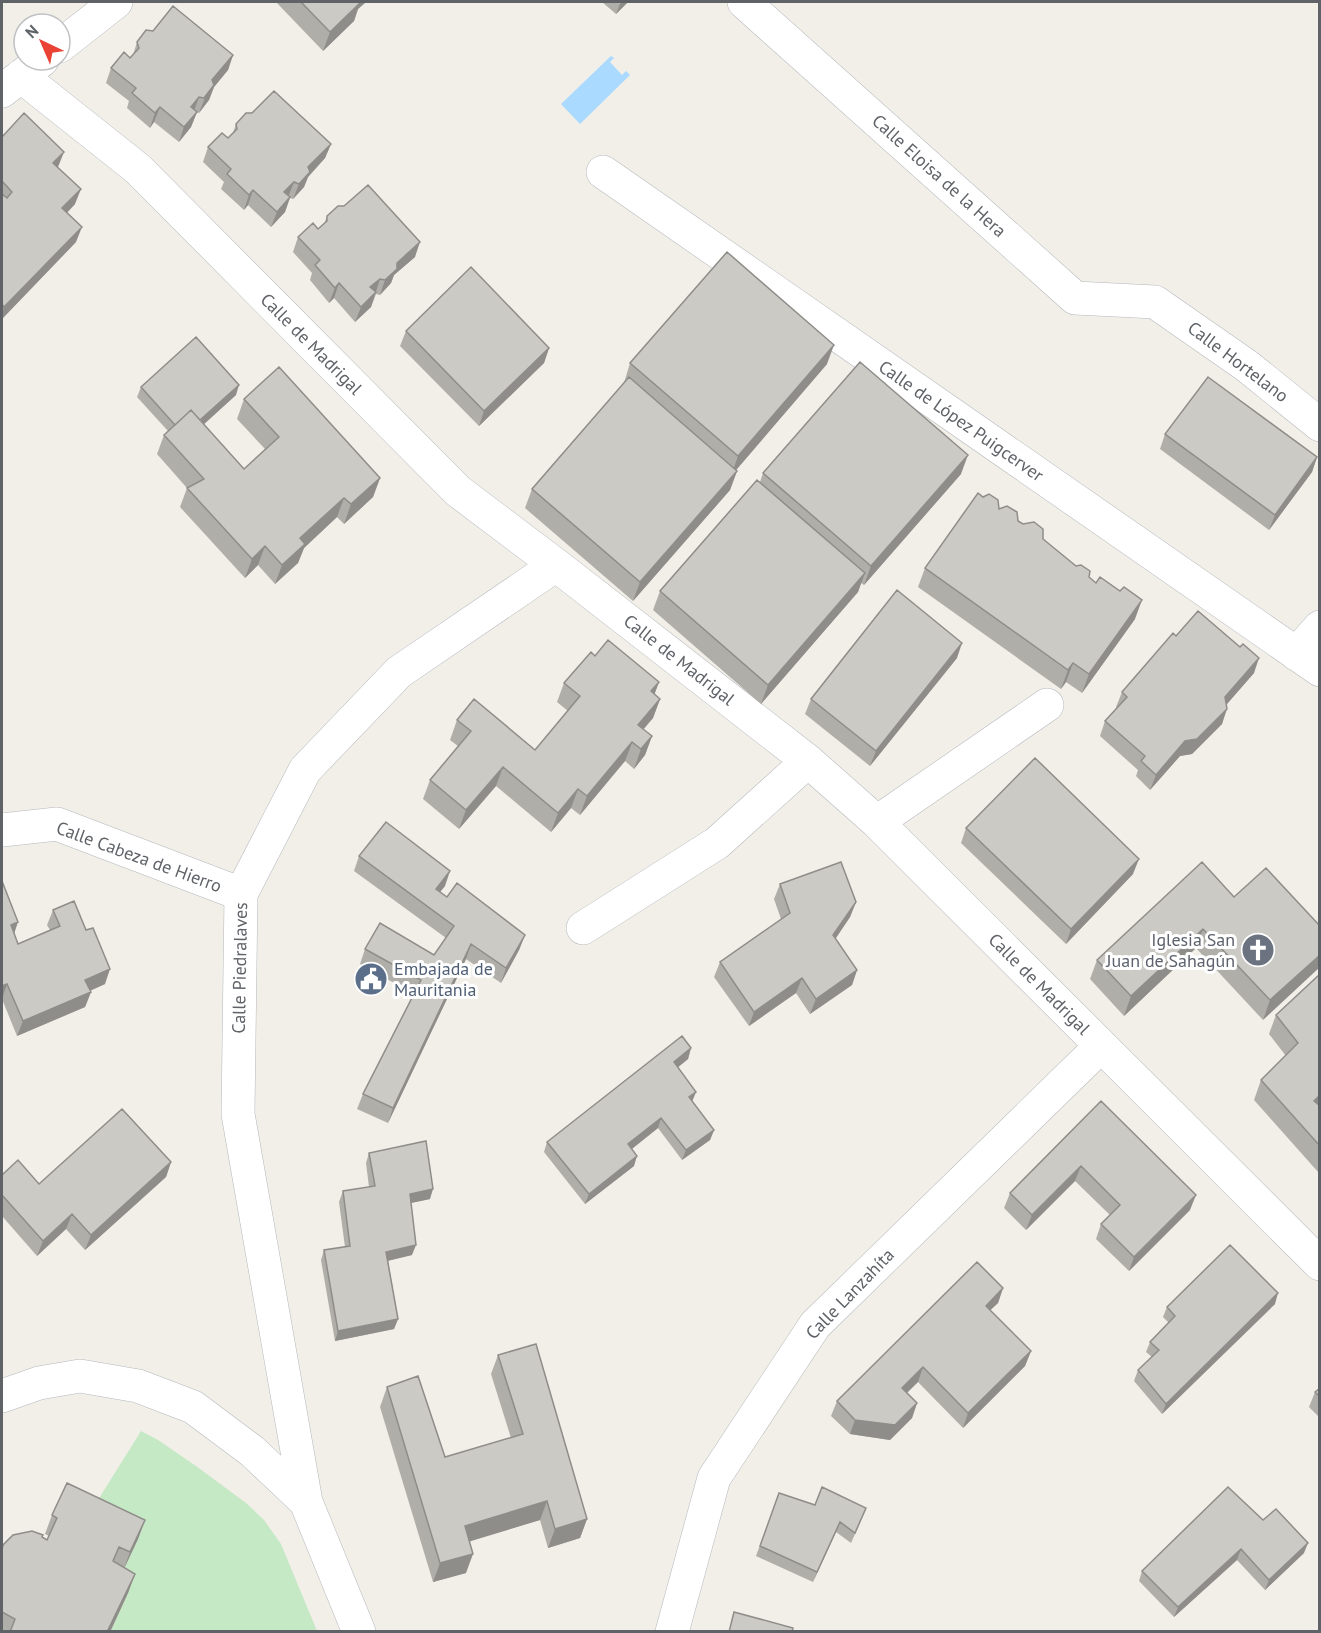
<svg xmlns="http://www.w3.org/2000/svg" width="1321" height="1633" font-family="'PT Sans',sans-serif">
<style>
.green{fill:#c5e8c5}
.water{fill:#aadaff}
.lines{fill:none;stroke-linecap:round;stroke-linejoin:round}
.minor-casing{stroke:#b5b8bc;stroke-width:34}
.minor{stroke:#fff;stroke-width:33}
.wall{fill:#afaea9}
.shaded-wall{fill:#8f8d8a}
.building{fill:#cccac5;stroke:#8f8d8a;stroke-width:1.5}
.labels{text-anchor:middle;stroke-width:6;stroke-linejoin:round;paint-order:stroke}
.street-label{font-size:18px;fill:#5f6368;stroke:#fff}
.worship-label{font-size:18px;fill:#5b616d;stroke:#fff;text-anchor:end}
.service-label{font-size:18px;fill:#4e5e75;stroke:#fff;text-anchor:start}
</style>
<rect width="100%" height="100%" fill="#f1efe8"/>
<path class="green" d="M141 1431 158 1440 196 1466 246 1503 264 1520 281 1544 317 1631H110L128 1593 88 1516Z"/>
<path class="water" d="M611 56 614 58 610 62 622 75 626 71 630 75 580 124 561 104Z"/>
<g class="lines">
<g class="minor-casing">
<path id="minor" d="M744 2 1075 298 1155 302 1247 366 1320 425
M60 46 116 2
M21 76 138 169 458 491 556 565 808 761 877 822 1320 1264
M2 91 42 60
M603 172 1320 670
M1296 654 1320 627
M877 822 1047 705
M2 830 57 824 241 894
M583 928 717 843 808 761
M2 1396 39 1383 80 1376 138 1386 193 1407 252 1451 306 1502 359 1632
M306 1502 238 1114 241 894 305 770 399 672 556 565
M672 1632 714 1478 815 1325 1101 1046"/>
</g>
<use href="#minor" class="minor"/>
</g>
<path class="wall" d="M276 2H366L358 9 354 21 323 51Z
M602 2H628L616 14Z
M137 42 233 55 228 70 214 87 209 100 199 113 197 112 191 127 179 142 154 122 150 128 127 108 129 101 106 83 111 68 130 58 133 55Z
M236 124 331 144 325 158 308 177 304 187 293 199 290 198 285 212 271 227 248 205 244 210 221 189 224 182 203 162 208 147 228 138 233 133Z
M2 137 58 167 75 204 67 213 76 242 2 319Z
M327 216 415 257 394 275 391 283 380 295 376 294 371 307 355 322 334 298 329 303 310 280 312 273 293 252 298 237 318 229 324 224Z
M406 331 549 348 544 363 479 426 400 346Z
M630 363 827 364 736 470 737 471 730 490 633 601 525 508 532 489 624 383Z
M141 387 236 395 204 424 244 469 265 449 237 419 244 399 380 478 373 497 344 524 337 517 304 548 298 563 275 584 258 565 245 578 180 507 187 488 157 454 164 435 168 431 137 397Z
M1165 434 1317 457 1312 472 1269 530 1160 449Z
M763 473 961 474 864 585 861 583 858 592 761 704 653 610 660 591 760 482Z
M999 509 1043 539 1076 566 1135 619 1082 693 1066 682 1061 689 918 587 925 568Z
M1176 636 1254 673 1226 705 1222 724 1192 754 1180 756 1150 790 1136 776 1138 770 1100 736 1105 721 1117 708 1116 707 1122 692Z
M595 656 659 682 654 694 660 699 653 718 643 729 652 736 645 755 634 769 625 761 580 815 571 808 551 832 496 786 459 829 423 799 430 780 458 746 450 740 457 720 535 750 568 711 557 702 564 683Z
M957 658 870 766 805 714 811 699Z
M966 828 1133 874 1066 944 961 843Z
M359 856 445 886 440 892 447 897 525 935 519 950 501 983 466 959 388 1123 357 1109 363 1094 414 994 360 964 365 949 434 955 446 938 354 871Z
M780 884 856 902 850 917 835 939 857 970 852 985 810 1014 796 993 749 1026 714 977 720 962 781 919 774 899Z
M1234 897 1320 926 1263 1020 1196 948 1124 1016 1090 979 1097 960Z
M53 910 105 984 90 991 91 992 85 1007 17 1036 2 999 14 933 18 944 50 930 47 925Z
M1320 974V1172L1319 1173 1254 1100 1261 1080 1286 1056 1269 1034 1276 1015Z
M691 1048 688 1059 678 1067 692 1101 714 1130 710 1140 682 1160 658 1128 632 1149 634 1166 585 1204 544 1152 547 1142Z
M1101 1101 1190 1210 1129 1271 1096 1239 1101 1224 1110 1215 1075 1181 1026 1230 1004 1208 1010 1193Z
M369 1153 430 1199 411 1203 412 1255 388 1261 398 1319 394 1329 335 1341 321 1260 324 1250 345 1247 339 1202 343 1191 369 1187 366 1163Z
M171 1162 166 1177 85 1250 66 1229 37 1256 2 1216V1175L39 1184Z
M1003 1288 998 1303 990 1310 1031 1351 1025 1366 963 1428 918 1382 907 1393 917 1403 912 1418 890 1440 850 1434 831 1416 837 1401Z
M1275 1304 1162 1414 1134 1381 1138 1370 1152 1357 1146 1352 1150 1342 1169 1323 1163 1317 1167 1307Z
M498 1355 587 1519 580 1538 548 1548 540 1520 469 1541 466 1573 433 1582 380 1407 387 1387 445 1457 511 1438 491 1374Z
M1320 1388V1418L1309 1407 1315 1392Z
M779 1493 815 1505 862 1518 851 1543 836 1532 813 1582 756 1556Z
M52 1515 145 1520 138 1539 124 1568 135 1574 128 1593 110 1632H2V1548L42 1537 47 1540 49 1536 45 1534Z
M1263 1520 1304 1553 1265 1590 1237 1560 1174 1617 1139 1581 1142 1571Z"/>
<path class="shaded-wall" d="M356 2H366L358 9 354 21 323 51 330 32Z
M622 2H628L616 14 620 4Z
M233 55 228 70 214 87 209 100 199 113 212 80Z
M199 97 194 111 191 107Z
M160 107 154 122 150 128 155 113Z
M197 112 191 127 179 142 184 127Z
M331 144 325 158 308 177 304 187 293 199 299 184 308 167Z
M64 152 58 167 48 178 53 163Z
M294 182 288 197 284 192Z
M81 189 75 204 57 223 62 208Z
M253 190 248 205 244 210 249 195Z
M290 197 285 212 271 227 277 212Z
M82 227 76 242 2 319V314L4 307Z
M420 242 415 257 394 275 391 283 380 295 385 280 397 263Z
M380 279 371 307 355 322 361 307 370 287Z
M339 283 334 298 329 303 335 288Z
M834 345 827 364 731 476 738 456Z
M549 348 544 363 479 426 484 411Z
M239 385 236 395 191 436 194 426Z
M968 455 961 474 864 585 871 566Z
M1317 457 1312 472 1269 530 1275 515Z
M737 471 730 490 633 601 640 582Z
M380 478 373 497 344 524 351 504Z
M344 498 337 517 304 548 298 563 275 584 282 565 300 538Z
M265 546 258 565 245 578 252 559Z
M865 573 858 592 761 704 768 685Z
M1142 600 1135 619 1082 693 1089 674Z
M962 643 957 658 870 766 876 751Z
M1259 658 1254 673 1220 712 1225 697Z
M1073 663 1066 682 1061 689 1068 670Z
M659 682 652 701 651 691Z
M660 699 653 718 632 743 625 761 580 815 587 796 638 725Z
M1227 709 1222 724 1192 754 1180 756 1150 790 1156 775 1185 741Z
M652 736 645 755 634 769 641 749Z
M503 767 496 786 459 829 466 810Z
M578 789 571 808 551 832 558 813Z
M1139 859 1133 874 1066 944 1071 929Z
M450 871 445 886 430 904 436 889Z
M856 902 850 917 828 950 833 935Z
M18 922 13 937 11 925Z
M1203 929 1196 948 1124 1016 1131 996Z
M525 935 519 950 501 983 506 968Z
M471 944 466 959 388 1123 393 1108Z
M1320 955V967L1263 1020 1270 1000Z
M110 969 105 984 80 995 85 980Z
M857 970 852 985 810 1014 816 999Z
M802 978 796 993 749 1026 754 1012Z
M7 984 2 999V986Z
M91 992 85 1007 17 1036 23 1021Z
M691 1048 688 1059 671 1073 674 1062Z
M696 1092 692 1102 689 1097Z
M1320 1095V1108L1314 1101Z
M661 1118 658 1128 624 1155 628 1144Z
M714 1130 710 1140 682 1160 686 1150Z
M637 1156 634 1166 585 1204 589 1194Z
M171 1162 166 1177 85 1250 91 1235Z
M1081 1166 1075 1181 1026 1230 1032 1215Z
M433 1189 430 1199 406 1204 410 1194Z
M1196 1195 1190 1210 1129 1271 1134 1257Z
M72 1214 66 1229 37 1256 43 1241Z
M416 1245 412 1255 382 1262 386 1252Z
M1003 1288 998 1303 980 1320 986 1306Z
M1278 1293 1275 1304 1162 1414 1166 1404Z
M398 1319 394 1329 335 1341 338 1331Z
M1031 1351 1025 1366 963 1428 968 1413Z
M923 1367 918 1382 896 1403 902 1388Z
M917 1403 912 1418 890 1440 850 1434 855 1420Z
M547 1501 540 1520 458 1545 465 1526Z
M587 1519 580 1538 548 1548 555 1529Z
M145 1520 138 1539 123 1571 130 1552Z
M840 1522 836 1532 813 1582 817 1572Z
M1308 1543 1304 1553 1265 1590 1269 1580Z
M1241 1549 1237 1560 1174 1617 1178 1607Z
M473 1554 466 1573 433 1582 440 1563Z
M135 1574 128 1593 110 1632H107Z"/>
<path class="building" d="M301 2H361L330 32Z
M173 6 233 55 212 80 214 85 204 98 199 97 191 107 197 112 184 127 160 107 155 113 132 93 136 88 111 68 124 52 130 58 139 48 137 42 146 30 153 31Z
M274 91 331 144 308 167 310 172 299 184 294 182 284 192 290 197 277 212 253 190 249 195 227 174 231 169 208 147 222 133 228 138 237 129 236 124 246 113H252Z
M24 113 64 152 53 163 81 189 62 208 82 227 4 307 2 304V194L7 198 12 192 2 181V137Z
M368 185 420 242 397 263V269L385 280 380 279 370 287 376 292 361 307 339 283 335 288 315 265 320 260 298 237 313 223 318 229 327 221V216L338 206H344Z
M727 252 834 345 738 456 630 363Z
M471 267 549 348 484 411 406 331Z
M196 337 239 385 200 420 191 410 175 425 141 387Z
M860 362 968 455 871 566 763 473Z
M279 367 380 478 351 504 344 498 300 538 305 544 282 565 265 546 252 559 187 488 204 479 164 435 191 410 244 469 279 437 244 399Z
M629 377 737 471 640 582 532 489Z
M1208 377 1317 457 1275 515 1165 434Z
M757 480 865 573 768 685 660 591Z
M978 493 983 497 989 494 998 500 999 509 1007 506 1017 512 1018 521 1023 524 1034 522 1043 529V539L1076 566 1081 565 1090 571 1089 577 1096 583 1100 577 1120 591 1124 587 1142 600 1089 674 1073 663 1068 670 925 568Z
M897 590 962 643 876 751 811 699Z
M1198 611 1240 647 1243 644 1259 658 1225 697 1227 709 1197 739 1185 741 1156 775 1141 761 1145 756 1105 721 1127 697 1122 692 1173 633 1176 636Z
M608 640 659 682 651 691 660 699 638 725 652 736 641 749 632 742 587 796 578 789 558 813 503 767 466 810 430 780 471 731 457 720 474 699 535 750 580 696 564 683 591 652 595 656Z
M1035 758 1139 859 1071 929 966 828Z
M386 822 450 871 436 889 447 897 457 883 525 935 506 968 471 944 393 1108 363 1094 421 980 365 949 380 923 434 955 454 926 359 856Z
M841 862 856 902 833 935 857 970 816 999 802 978 754 1012 720 962 790 913 780 884Z
M1202 862 1234 897 1266 868 1320 926V955L1270 1000 1203 929 1131 996 1097 960Z
M2 881 18 922 11 925 18 944 60 926 53 910 74 901 86 930 93 928 110 969 85 980 91 992 23 1021 7 984 2 986Z
M1320 974V1095L1314 1101 1320 1106V1146L1261 1080 1298 1043 1276 1015Z
M682 1036 691 1048 674 1062 696 1092 689 1097 714 1130 686 1150 661 1118 628 1144 637 1156 589 1194 547 1142Z
M1101 1101 1196 1195 1134 1257 1101 1224 1120 1205 1081 1166 1032 1215 1010 1193Z
M122 1109 171 1162 91 1235 72 1214 43 1241 2 1195V1175L18 1160 39 1184Z
M426 1141 433 1189 410 1194 416 1245 386 1252 398 1319 338 1331 324 1250 350 1246 343 1191 375 1186 369 1153Z
M1230 1245 1278 1293 1166 1404 1138 1370 1159 1350 1150 1342 1175 1316 1167 1307Z
M977 1262 1003 1288 986 1306 1031 1351 968 1413 923 1367 902 1388 917 1403 895 1425 855 1420 837 1401Z
M536 1344 587 1519 555 1529 547 1501 465 1526 473 1554 440 1563 387 1387 418 1376 445 1457 523 1434 498 1355Z
M1320 1388V1397L1315 1392Z
M67 1483 145 1520 130 1552 119 1547 113 1561 135 1574 107 1632H10L15 1619 2 1612V1549L3 1545 13 1535 32 1531 43 1535 42 1537 47 1540 57 1518 52 1515Z
M822 1487 866 1508 855 1533 840 1522 817 1572 760 1546 779 1493 815 1505Z
M1228 1487 1263 1520 1276 1509 1308 1543 1269 1580 1241 1549 1178 1607 1142 1571Z
M734 1612 793 1628 792 1632H729Z"/>
<defs>
<g id="church-disc" transform="scale(1.725)"><circle r="9.5" fill="#6b7280" stroke="#fff"/><path d="M-1.2-6h2.4v3.5h3.3v2.4h-3.3V6h-2.4V-.1h-3.3v-2.4h3.3Z" fill="#fff"/></g>
<g id="civic-disc" transform="scale(1.725)"><circle r="9.5" fill="#5c6f8a" stroke="#fff"/><path d="M-.6-6.5H3V-4.5H.6V-3L4-1V1h2V6H-6V1h2V-1L-.6-3ZM-1.2 2.5V6h2.4V2.5Z" fill="#fff"/></g>
</defs>
<g fill-rule="evenodd">
<use href="#church-disc" x="1258" y="950"/>
<use href="#civic-disc" x="371" y="979"/>
</g>
<g class="labels">
<g class="street-label">
<text transform="translate(939 176) rotate(42)" y="6">Calle Eloisa de la Hera</text>
<text transform="translate(311 344) rotate(45)" y="6">Calle de Madrigal</text>
<text transform="translate(1238 362) rotate(37)" y="6">Calle Hortelano</text>
<text transform="translate(961 421) rotate(35)" y="6">Calle de López Puigcerver</text>
<text transform="translate(679 660) rotate(38)" y="6">Calle de Madrigal</text>
<text transform="translate(139 857) rotate(20)" y="6">Calle Cabeza de Hierro</text>
<text transform="translate(240 968) rotate(-89)" y="6">Calle Piedralaves</text>
<text transform="translate(1039 984) rotate(45)" y="6">Calle de Madrigal</text>
<text transform="translate(850 1294) rotate(-46)" y="6">Calle Lanzahíta</text>
</g>
<g class="worship-label">
<text x="1235" y="946">Iglesia San<tspan x="1235" dy="21">Juan de Sahagún</tspan></text>
</g>
<g class="service-label">
<text x="394" y="975">Embajada de<tspan x="394" dy="21">Mauritania</tspan></text>
</g>
</g>
<rect width="1321" height="1633" fill="none" stroke="#5f6368" stroke-width="6"/>
<g transform="translate(42 42) rotate(316)"><circle r="28" fill="#ffffff" stroke="#bfc1c3" stroke-width="1.5"/>
<path d="M0-4.5L10 22L0 15L-10 22Z" fill="#ea4335"/>
<text y="-9" font-size="16" font-weight="bold" text-anchor="middle" fill="#5f6368">N</text>
</g>
</svg>
